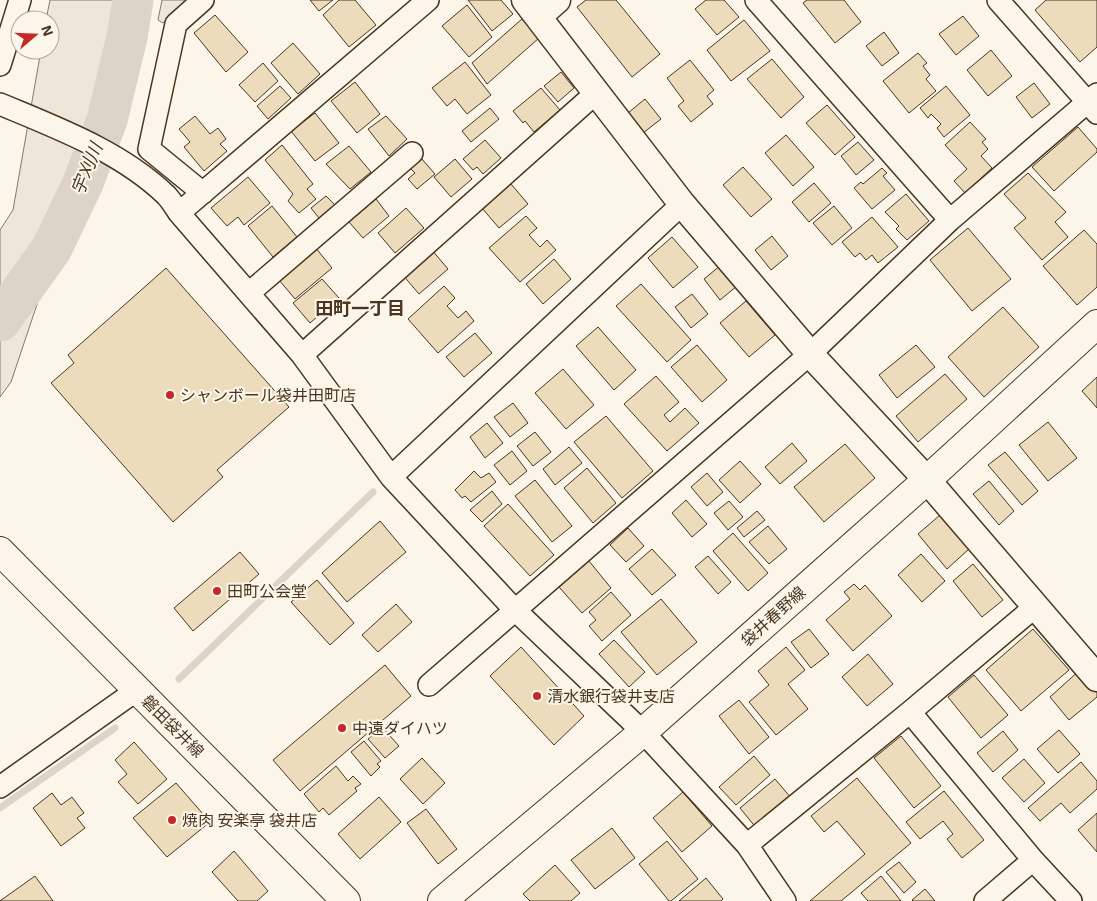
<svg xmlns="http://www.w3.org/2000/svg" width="1097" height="901" font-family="'Exo 2','Noto Sans JP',sans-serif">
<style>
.green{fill:#ede6d9;stroke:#887966}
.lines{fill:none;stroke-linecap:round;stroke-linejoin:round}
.stream{stroke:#dcd4c6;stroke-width:7}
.river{stroke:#dcd4c6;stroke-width:41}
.building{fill:#ecdcbc;stroke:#4a3520}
.minor-casing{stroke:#4a3520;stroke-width:24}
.tertiary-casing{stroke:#4a3520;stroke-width:29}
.secondary-casing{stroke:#4a3520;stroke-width:30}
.primary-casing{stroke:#4a3520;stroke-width:30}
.minor{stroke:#fbf6e9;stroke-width:21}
.tertiary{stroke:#fbf6e9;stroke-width:26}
.secondary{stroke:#fbf6e9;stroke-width:28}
.primary{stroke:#fbf6e9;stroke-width:28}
.poi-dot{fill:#c62828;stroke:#fbf6e9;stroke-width:2}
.labels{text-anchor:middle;stroke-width:4;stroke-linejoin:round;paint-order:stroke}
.poi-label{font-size:16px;fill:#4a3520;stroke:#fbf6e9;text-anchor:start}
.street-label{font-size:16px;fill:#4a3520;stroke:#fbf6e9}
.water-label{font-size:18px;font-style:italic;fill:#4a3520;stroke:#fbf6e9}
.neighbourhood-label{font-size:18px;font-weight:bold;fill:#4a3520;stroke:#fbf6e9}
</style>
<rect width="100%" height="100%" fill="#fbf6e9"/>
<path class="green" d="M50 0H139L11 382 0 397V230L13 210 41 50H50V20H46Z
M162 0H189L163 23 158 20Z"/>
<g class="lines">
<path class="stream" d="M179 679 373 492
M0 808 115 728"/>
<path class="river" d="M0 321 52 248 83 183 107 120 127 37 133 0"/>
</g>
<path class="building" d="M310 0H333L319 11Z
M339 0H355L376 25 349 47 323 15Z
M468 0H501L513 14 492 31Z
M586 0H616L660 54 632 77 577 7Z
M706 0H724L739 17 717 35 695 9Z
M807 0H844L861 22 835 43 803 3Z
M1046 0H1097V47L1080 62 1035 10Z
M467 5 492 37 469 57 442 26Z
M215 15 248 52 226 72 194 33Z
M963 16 979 36 956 55 939 34Z
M522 19 539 38 487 84 472 63Z
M744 20 770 51 731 81 707 50Z
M884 32 899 53 882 66 866 46Z
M293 43 320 74 298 94 271 63Z
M991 50 1012 76 988 96 967 70Z
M918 53 927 63 923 66 930 75 926 79 936 91 909 113 883 81Z
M772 59 804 97 781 118 747 79Z
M690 60 714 90 707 96 713 104 691 122 678 106 684 101 667 78Z
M465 62 491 95 467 114 455 99 447 106 432 88Z
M263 63 278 81 255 102 239 85Z
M561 72 574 88 558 102 544 86Z
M355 82 380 114 357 133 331 101Z
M1034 83 1050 104 1032 118 1016 97Z
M280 86 291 98 268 119 257 106Z
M946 86 970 115 944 137 937 128 941 124 931 114 928 118 920 108Z
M541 88 560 110 534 132 525 121 523 123 513 111Z
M645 99 661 119 643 133 628 113Z
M827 105 855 137 835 155 806 123Z
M490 108 499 119 471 142 462 131Z
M315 113 339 143 315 161 291 131Z
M195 116 210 134 218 128 226 139 220 144 227 151 204 171 184 147 190 142 179 129Z
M386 116 407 139 389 156 368 129Z
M970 122 986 139 982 142 988 149 981 156 992 168 965 193 954 181 967 169 945 145Z
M1078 127 1097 149V152L1054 191 1032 167Z
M786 135 814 167 793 186 765 153Z
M485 140 501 158 483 174 477 167 473 170 463 159Z
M858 142 874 160 856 175 841 156Z
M282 145 313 184 307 189 316 199 299 213 288 201 293 194 265 160Z
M349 146 371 172 350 189 326 164Z
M421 158 435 174 417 189 408 179 415 173 409 167Z
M455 159 472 179 451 197 434 177Z
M743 167 772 199 751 217 723 185Z
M882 168 887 173 883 176 895 190 872 209 854 188 861 182 863 184Z
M1028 173 1066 212 1055 222 1068 237 1042 260 1014 228 1026 218 1004 194Z
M248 177 270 203 244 225 238 217 227 226 211 208Z
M814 183 831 203 809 222 792 202Z
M511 184 528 204 499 228 482 208Z
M906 194 929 221 907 240 896 229 899 226 885 212Z
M326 196 335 205 319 218 311 208Z
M376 199 389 216 363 238 349 222Z
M272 206 297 237 273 257 248 226Z
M834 206 852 228 832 245 813 223Z
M406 208 424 228 395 253 378 233Z
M526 216 537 228 529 235 540 247 547 240 556 250 520 282 489 248Z
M872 217 898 247 878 263 872 255 866 260 860 253 855 257 842 242Z
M968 228 1011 279 972 311 930 260Z
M1084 230 1097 244V287L1077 305 1043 266Z
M772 236 788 256 771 270 755 250Z
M672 237 698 267 673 288 648 258Z
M315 247 332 268 295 299 279 280Z
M431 249 448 269 419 294 402 274Z
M554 259 571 279 543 304 526 284Z
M721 265 737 286 720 300 704 279Z
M166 268 289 407 217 470 223 477 173 522 51 383 74 363 68 355Z
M322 279 339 298 310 323 293 303Z
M641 284 691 340 667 362 616 306Z
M444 286 455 298 447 306 458 318 466 311 474 321 438 353 408 319Z
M692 294 708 314 691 328 675 307Z
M746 301 775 335 749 357 720 323Z
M1003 307 1039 347 984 397 948 357Z
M598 327 636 370 614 390 576 346Z
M475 333 492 353 464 377 446 357Z
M697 345 727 380 702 402 671 367Z
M916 345 935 367 897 398 879 375Z
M563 369 594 405 566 429 535 393Z
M945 374 967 399 918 442 896 416Z
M656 376 679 402 664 415 670 422 685 408 699 423 667 451 624 404Z
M1097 377V408L1082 391Z
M513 403 528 423 510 437 494 417Z
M606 416 653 471 622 498 574 442Z
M1048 422 1077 458 1048 481 1019 445Z
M487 423 503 443 485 458 470 437Z
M535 432 551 452 533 466 517 446Z
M792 443 807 461 780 484 765 467Z
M845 444 875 478 824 522 794 487Z
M569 447 582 463 555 485 543 469Z
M512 451 527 471 510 485 494 465Z
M1005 452 1038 491 1022 505 988 465Z
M740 461 761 484 740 503 719 480Z
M587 468 616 503 593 523 564 488Z
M474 471 481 478 489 473 496 482 471 502 465 496 462 498 455 490Z
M707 473 723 492 707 506 691 487Z
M535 480 572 526 552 542 515 496Z
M989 481 1014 511 999 525 973 494Z
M492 491 502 504 482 522 470 510Z
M686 500 707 524 692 537 672 513Z
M729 501 743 517 728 530 714 513Z
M508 504 554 555 530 576 484 526Z
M757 511 765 520 744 537 737 528Z
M940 515 969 549 947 569 918 534Z
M380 521 406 552 347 602 322 573Z
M768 526 787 549 769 564 749 542Z
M628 528 644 546 626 562 610 545Z
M733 533 768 573 748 591 713 551Z
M652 549 676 575 652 595 629 569Z
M240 552 259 574 193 631 174 608Z
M921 554 945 581 922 602 898 575Z
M708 556 731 582 718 594 695 567Z
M589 561 611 588 582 613 559 587Z
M973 564 1003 600 982 617 953 581Z
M317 580 354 623 330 645 291 602Z
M854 584 860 590 865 585 892 616 853 651 826 620 850 599 844 592Z
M611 592 631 615 602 641 589 626 596 620 589 612Z
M661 599 697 642 657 675 621 632Z
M396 604 412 622 378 652 362 635Z
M809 629 829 654 811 668 791 642Z
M1033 629 1069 670 1021 711 986 670Z
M614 640 645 672 629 687 599 654Z
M521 647 584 716 554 745 490 676Z
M786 647 805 670 788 684 808 709 776 735 749 702 769 685 758 671Z
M868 654 893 684 867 706 842 677Z
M385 665 411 696 300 791 273 760Z
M1081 669 1097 688V697L1069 720 1050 697Z
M974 675 1008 715 981 738 948 697Z
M739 700 769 737 749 754 719 716Z
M382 727 399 746 385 758 368 739Z
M1059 730 1080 754 1058 773 1037 749Z
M1003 731 1018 750 993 772 977 753Z
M901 736 941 786 914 808 874 758Z
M364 741 381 761 377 764 380 767 371 776 351 752Z
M134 742 167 779 138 804 118 782 127 774 115 760Z
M754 756 770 775 736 805 719 787Z
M422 758 445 783 423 804 400 779Z
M1024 759 1045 783 1024 802 1002 778Z
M1081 762 1097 781V789L1070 813 1061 803 1040 821 1028 808Z
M336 766 348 781 353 776 361 784 355 788 357 791 329 815 323 808 319 812 304 794Z
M857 778 911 843 841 901H810L865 854 837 821 824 832 811 816Z
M775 779 792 799 757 829 740 808Z
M176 783 210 822 167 857 133 818Z
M944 791 984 840 962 858 947 839 953 834 943 821 920 839 906 822Z
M683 792 712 826 682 852 653 818Z
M52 793 61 805 72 797 84 813 77 818 85 828 61 846 33 808Z
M379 797 401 822 360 859 338 834Z
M426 809 457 849 438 864 407 823Z
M1097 813V852L1078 830Z
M612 828 635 858 595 889 571 860Z
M667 841 698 879 671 901H669L639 864Z
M234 851 268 891 257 901H238L212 872Z
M899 862 916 882 904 893 886 872Z
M555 865 580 893 571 901H530L523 894Z
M35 876 53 901H0Z
M881 876 901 901H868L861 893Z
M706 878 723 899 721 901H679Z
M925 889 935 901H913L912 900Z"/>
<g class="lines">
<g class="minor-casing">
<path id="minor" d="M756 0 950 220
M998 0 1097 113
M0 65 20 0
M0 104C57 128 120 151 166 195 171 200 175 207 179 213L302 355 391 477 514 609 643 732 747 845 785 901
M203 193 149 149 176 24 203 0
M179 213 428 0
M249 293 412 153
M302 355 597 92
M391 477 682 204
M429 685 810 354 950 220 1097 94
M910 712 1033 860
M0 787 137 690
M747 845 910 712 1036 606
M985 901 1033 860 1071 901"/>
</g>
<g class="tertiary-casing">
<path id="tertiary" d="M525 0 682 204 810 354 927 480 1097 678
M539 16 557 0"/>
</g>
<g class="secondary-casing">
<path id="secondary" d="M0 551 346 901"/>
</g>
<g class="primary-casing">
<path id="primary" d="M442 901 643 732 927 480 1097 324"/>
</g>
<use href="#minor" class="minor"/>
<use href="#tertiary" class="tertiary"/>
<use href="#secondary" class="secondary"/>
<use href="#primary" class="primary"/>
</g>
<g class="poi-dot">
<circle cx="170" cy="395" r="5"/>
<circle cx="217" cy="591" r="5"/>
<circle cx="537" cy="696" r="5"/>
<circle cx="342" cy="728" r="5"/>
<circle cx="172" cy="820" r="5"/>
</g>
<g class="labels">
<g class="poi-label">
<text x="180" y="401">シャンボール袋井田町店</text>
<text x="227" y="597">田町公会堂</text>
<text x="547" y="702">清水銀行袋井支店</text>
<text x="352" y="734">中遠ダイハツ</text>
<text x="182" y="826">焼肉 安楽亭 袋井店</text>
</g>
<g class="street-label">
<text transform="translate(773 616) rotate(-42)" y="6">袋井春野線</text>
<text transform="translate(173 726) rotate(45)" y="6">磐田袋井線</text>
</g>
<g class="water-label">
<text transform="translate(87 169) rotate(-68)" y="6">宇刈川</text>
</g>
<g class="neighbourhood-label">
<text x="360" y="315">田町一丁目</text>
</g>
</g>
<g transform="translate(35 35) rotate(71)"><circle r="24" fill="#fbf6e9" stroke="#b4a999"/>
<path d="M0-4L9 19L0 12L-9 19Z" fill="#c62828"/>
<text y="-8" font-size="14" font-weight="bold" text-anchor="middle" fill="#4a3520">N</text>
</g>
</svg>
